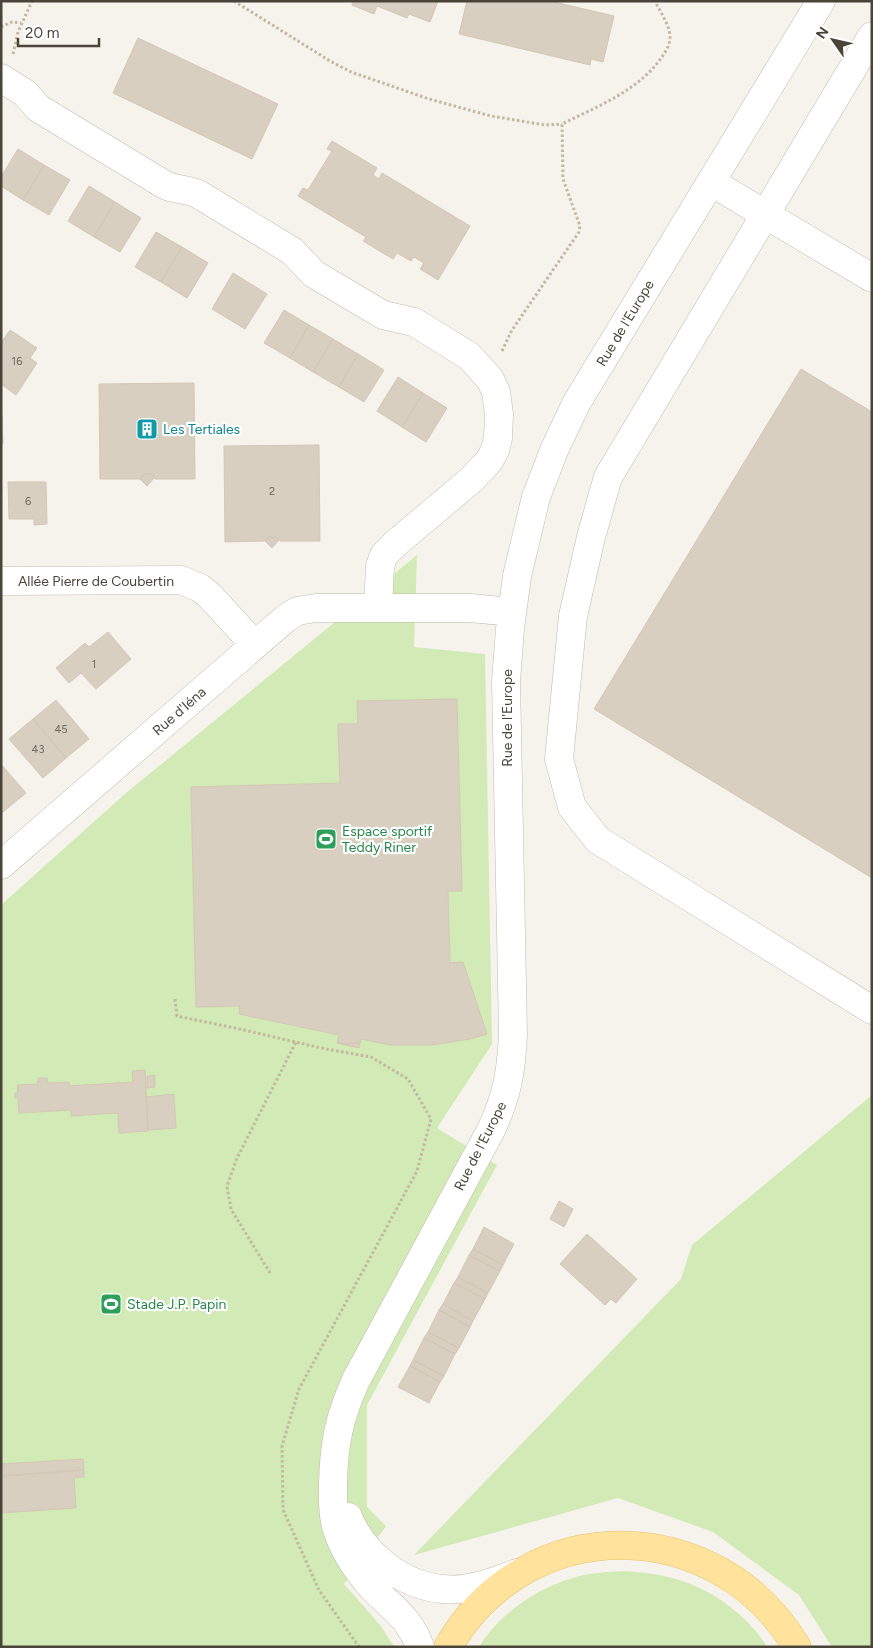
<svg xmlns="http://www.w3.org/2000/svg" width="873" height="1648" font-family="Figtree,sans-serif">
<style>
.green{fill:#d2eab5}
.building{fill:#d8cfc1;stroke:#d3c7b4}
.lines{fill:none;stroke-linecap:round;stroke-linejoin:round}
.minor-casing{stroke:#c2bbae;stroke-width:29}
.major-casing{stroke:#e6c16a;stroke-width:29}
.path{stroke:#c4b79f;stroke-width:3;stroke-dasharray:2.5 2.5;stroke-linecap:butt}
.minor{stroke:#fff;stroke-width:28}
.major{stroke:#ffe39c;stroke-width:28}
.labels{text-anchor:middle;stroke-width:4.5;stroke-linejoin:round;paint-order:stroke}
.number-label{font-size:11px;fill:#6e675b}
.street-label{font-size:14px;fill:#4b4439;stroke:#fff}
.culture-label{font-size:14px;fill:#0d838f;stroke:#fff;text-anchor:start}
.leisure-label{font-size:14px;fill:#27864d;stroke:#fff;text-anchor:start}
</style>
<rect width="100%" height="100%" fill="#f6f3ec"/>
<path class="green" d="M417 555 414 647 485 654 492 1044 437 1128 497 1165 367 1405V1507L386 1526 344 1584 381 1626 394 1647H1V905L126 793Z
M872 1095V1647H832L799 1595 713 1532 618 1498 414 1555 681 1279 692 1245Z
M623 1571C641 1572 659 1574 676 1579 711 1589 748 1615 767 1647H479C498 1616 535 1589 570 1579 587 1573 605 1572 623 1571Z"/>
<path class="building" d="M353 1H438L430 22 409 14 407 18 377 6 374 14 352 5Z
M467 1H550L614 16 603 62 591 59 590 65 459 34Z
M138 38 278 104 252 159 113 93Z
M332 141 377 168 373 175 379 179 382 173 470 226 438 280 420 269 424 263 414 257 411 261 397 253 393 259 363 241 366 237 298 196 303 188 308 190 332 151 327 149Z
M18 149 44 165 23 200 1 186V177Z
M44 165 70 180 49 215 23 200Z
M89 186 115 202 94 237 68 221Z
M115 202 141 218 120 252 94 237Z
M156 232 182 247 161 282 135 267Z
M182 247 208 263 187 298 161 282Z
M233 273 267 294 245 329 212 309Z
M284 310 309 325 290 358 264 343Z
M309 325 333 339 313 372 290 358Z
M10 330 37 348 30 358 37 363 16 395 1 384V343Z
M333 339 358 354 339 387 313 372Z
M358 354 384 370 364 402 339 387Z
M801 369 872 412V878L594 709Z
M398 377 423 393 402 427 377 411Z
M194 383 195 479H155L151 474H144L140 479H100L99 384Z
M423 393 447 408 426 442 402 427Z
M1 415H2L3 444H1Z
M319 445 320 541H280L276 537H268L265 541 225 542 224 446Z
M144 474H151L154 478 147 486 140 479Z
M8 482H46L47 524 34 525V519H9Z
M268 537H276L279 540 272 548 265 541Z
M108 632 131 659 96 689 81 673 69 683 56 668 85 643 89 647Z
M457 699 462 891H448L450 963 463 962 487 1034 470 1039 432 1045H391L361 1039 360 1043 342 1044 337 1043 339 1035 239 1014 240 1006 196 1007 191 787 340 783 338 724H358L357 701Z
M56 700 89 739 66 758 33 719Z
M33 719 66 758 43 778 9 739Z
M1 764 26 793 3 812 1 811Z
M360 1043 359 1048 342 1044Z
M145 1070 148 1131 119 1133 118 1113 71 1116V1110L19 1113 18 1098H15V1093H18L17 1085 38 1084V1078H47L48 1083 69 1082V1086L133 1082 132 1071Z
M155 1075V1087L147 1088V1076Z
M174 1094 176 1128 148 1130 146 1097Z
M559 1201 573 1209 564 1227 550 1219Z
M484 1227 514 1244 503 1265 473 1249Z
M587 1234 637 1279 616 1303 611 1299 605 1305 560 1264Z
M473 1249 503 1265 500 1271 469 1255Z
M469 1255 500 1271 488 1293 458 1277Z
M458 1277 488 1293 485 1299 454 1283Z
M454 1283 485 1299 473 1321 443 1304Z
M443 1304 473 1321 470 1327 439 1310Z
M439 1310 470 1327 459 1348 428 1332Z
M428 1332 459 1348 455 1354 424 1338Z
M424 1338 455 1354 444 1376 413 1360Z
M413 1360 444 1376 440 1382 410 1366Z
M410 1366 440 1382 429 1403 398 1387Z
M83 1459 84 1470 1 1476V1464Z
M84 1470V1477L74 1478 76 1508 1 1513V1476Z"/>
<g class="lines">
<g class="minor-casing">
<path id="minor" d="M872 36 608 477 591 537 573 616 559 759 572 807 598 840 872 1010
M1 78 25 93 38 108 165 185C175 190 187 189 198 194L292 251 314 274 383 315 414 322 469 356 490 379 496 392 499 414 498 438 495 450 489 461 471 480 396 543 384 555 380 566 378 607
M711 182 872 278
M1 581 181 580 200 588 209 595 255 645
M1 865 285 619 297 611 316 608H470L512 612
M348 1517C363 1554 401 1585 442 1589 467 1592 494 1582 517 1573
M420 1647C410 1617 390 1607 370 1585 356 1569 342 1547 336 1526 332 1512 333 1497 333 1484 334 1442 339 1418 356 1380L491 1130C507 1096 511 1073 513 1035L506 681 510 629 517 576 536 497 555 448 577 402 821 1"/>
</g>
<g class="major-casing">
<path id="major" d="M448 1647C527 1510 717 1513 797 1647"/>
</g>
<path class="path" d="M234 1 330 61 351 72 429 99 491 116 545 125 562 124
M1 27 12 22 21 23
M13 54 18 32 32 1
M502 351 512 330 579 232 580 226 563 179 562 124C598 106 641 90 664 54 667 49 670 44 670 37 670 25 660 12 655 1
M175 999 177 1016 244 1030 321 1048 371 1057 408 1079 431 1119 417 1171 299 1389 282 1446 283 1510 319 1590 359 1647
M270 1273 231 1209 227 1186 237 1158 296 1042"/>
<use href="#minor" class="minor"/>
<use href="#major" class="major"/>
</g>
<defs>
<g id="building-square" transform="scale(1.125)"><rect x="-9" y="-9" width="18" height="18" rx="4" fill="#0f9aa8" stroke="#fff"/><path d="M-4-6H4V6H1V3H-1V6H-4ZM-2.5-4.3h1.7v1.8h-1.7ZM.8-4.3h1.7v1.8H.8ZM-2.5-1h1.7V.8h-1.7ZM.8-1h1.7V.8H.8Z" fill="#fff"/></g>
<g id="stadium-square" transform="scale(1.125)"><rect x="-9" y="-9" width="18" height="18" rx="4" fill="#2e9e5b" stroke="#fff"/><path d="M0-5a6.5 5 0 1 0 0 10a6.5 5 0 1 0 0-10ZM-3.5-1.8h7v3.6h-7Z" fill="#fff"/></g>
</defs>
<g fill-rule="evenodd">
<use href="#building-square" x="147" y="429"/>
<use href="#stadium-square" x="326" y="839"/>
<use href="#stadium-square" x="111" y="1304"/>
</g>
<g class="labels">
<g class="number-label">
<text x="17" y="365">16</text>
<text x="272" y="495">2</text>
<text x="28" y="505">6</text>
<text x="94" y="668">1</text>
<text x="61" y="733">45</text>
<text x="38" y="753">43</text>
</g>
<g class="street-label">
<text transform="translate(625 323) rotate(-59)" y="5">Rue de l'Europe</text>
<text x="96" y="586">Allée Pierre de Coubertin</text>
<text transform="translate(179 711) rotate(-41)" y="5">Rue d'Iéna</text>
<text transform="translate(507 718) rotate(-90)" y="5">Rue de l'Europe</text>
<text transform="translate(480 1146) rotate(-63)" y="5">Rue de l'Europe</text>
</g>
<g class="culture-label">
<text x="163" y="434">Les Tertiales</text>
</g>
<g class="leisure-label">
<text x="342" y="836">Espace sportif<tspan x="342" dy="16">Teddy Riner</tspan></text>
<text x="127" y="1309">Stade J.P. Papin</text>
</g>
</g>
<rect width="873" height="1648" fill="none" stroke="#4b4439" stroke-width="5"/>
<g transform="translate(833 40) rotate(304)" stroke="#ffffff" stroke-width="4" paint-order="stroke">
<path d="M0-4L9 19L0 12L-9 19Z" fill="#4b4439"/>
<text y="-8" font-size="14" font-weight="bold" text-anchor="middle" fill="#4b4439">N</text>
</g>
<path d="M18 38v8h81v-8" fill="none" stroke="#4b4439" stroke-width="2.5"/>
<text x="25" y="38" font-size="15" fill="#4b4439" stroke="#ffffff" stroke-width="4" paint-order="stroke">20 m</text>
</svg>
